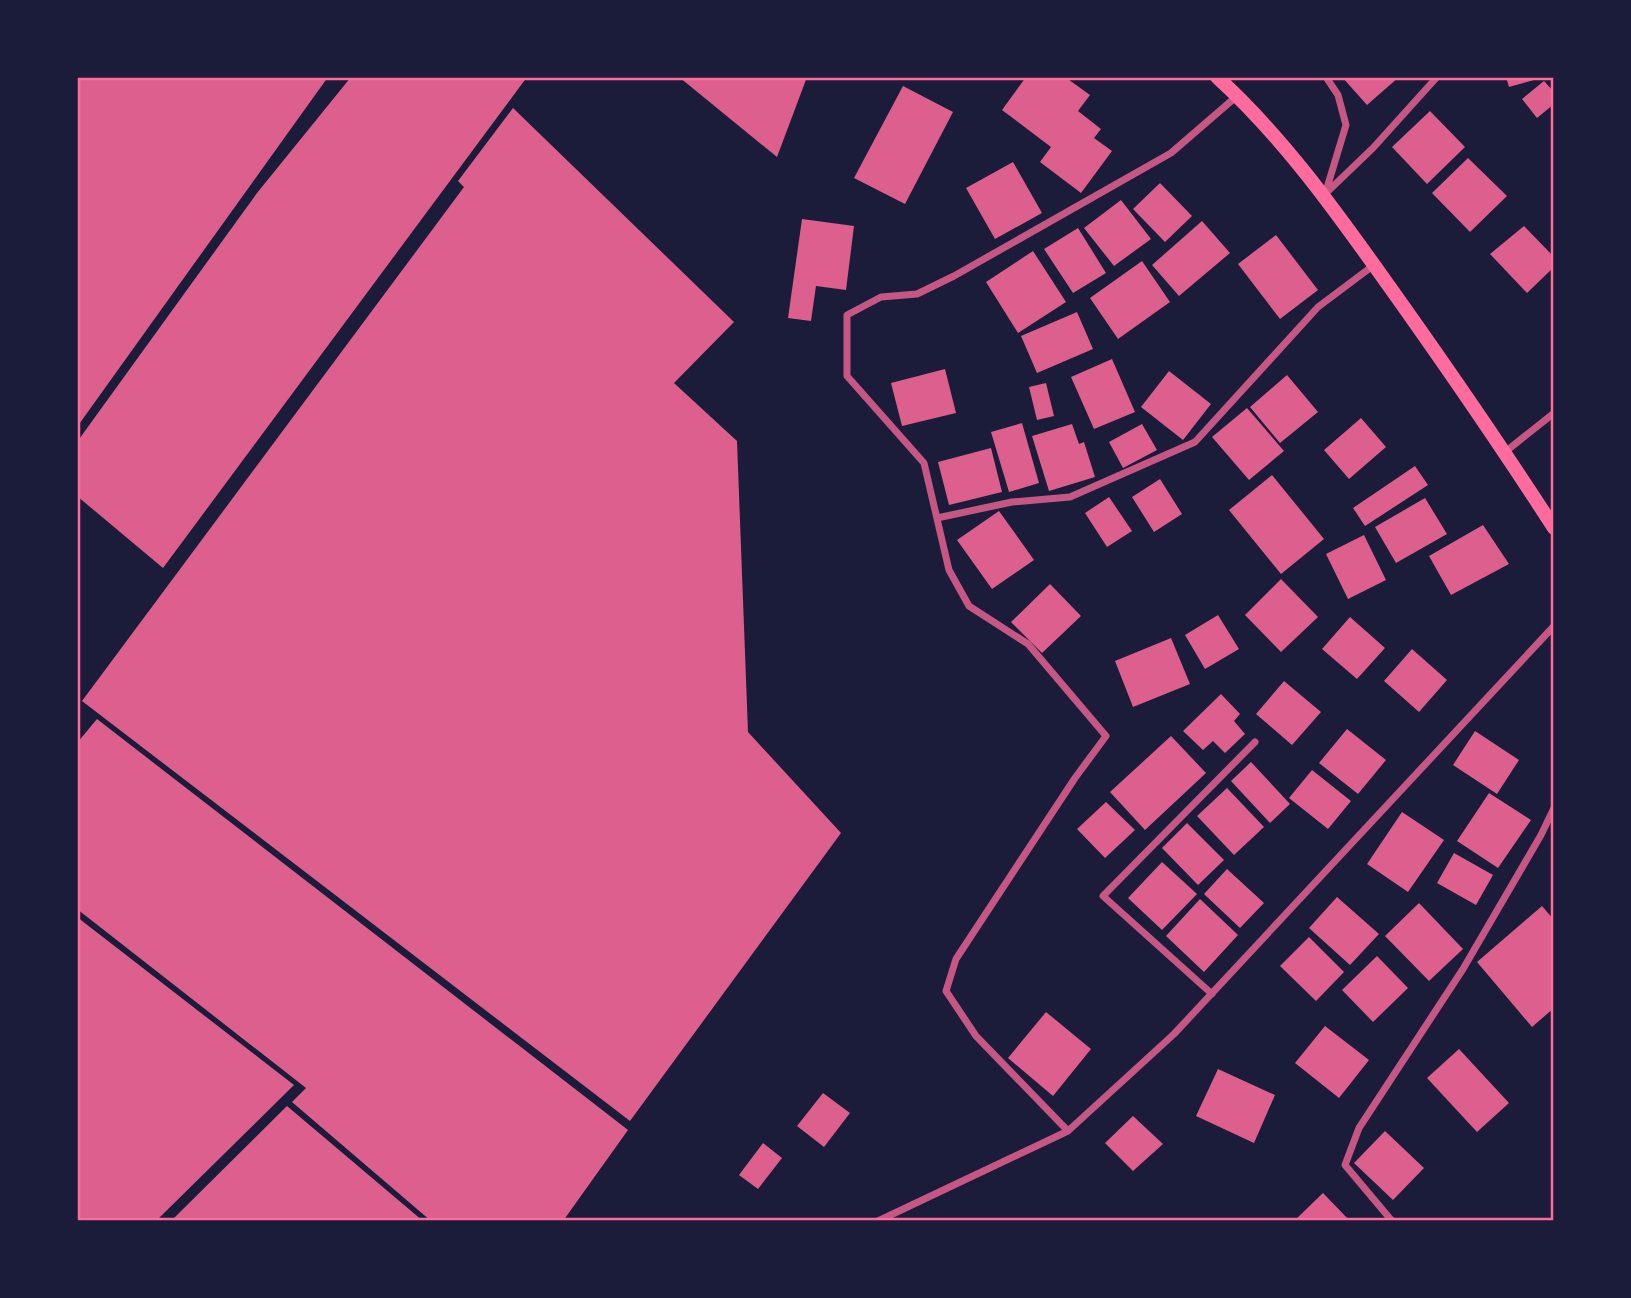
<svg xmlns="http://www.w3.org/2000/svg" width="1631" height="1298" font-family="'Alegreya Sans',sans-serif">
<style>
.building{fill:#dd5f8e}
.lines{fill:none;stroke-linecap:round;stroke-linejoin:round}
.minor{stroke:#c65784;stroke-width:7}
.secondary{stroke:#ff6b9d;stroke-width:14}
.neatline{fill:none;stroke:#ff6b9d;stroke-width:2.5}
</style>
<rect width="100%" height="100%" fill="#1b1b3a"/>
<path class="building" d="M77 77H328L77 427Z
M351 77H527L163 568 77 496V442L257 193Z
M679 77H807L777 157Z
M1026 77H1065L1090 95 1078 111 1101 129 1094 138 1112 151 1081 193 1040 162 1051 147 1002 110Z
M1342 77H1399L1367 105Z
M1506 77H1541V78L1509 87Z
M1544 81 1554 92V104L1537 118 1522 99Z
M903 86 953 112 905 204 854 178Z
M513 108 734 322 674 383 737 441 748 732 841 833 630 1121 82 701 464 187 458 181Z
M1430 111 1465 147 1427 184 1392 147Z
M1468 158 1507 196 1470 232 1432 193Z
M1013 162 1042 213 995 239 966 188Z
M1160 183 1192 216 1165 242 1133 209Z
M1121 200 1151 239 1114 266 1084 228Z
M802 219 854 226 846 290 816 286 811 321 788 318Z
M1202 221 1230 253 1179 296 1152 265Z
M1524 226 1554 257V267L1527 293 1490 254Z
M1078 228 1106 273 1073 293 1044 249Z
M1276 235 1318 290 1280 319 1238 264Z
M1033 251 1066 302 1018 333 986 282Z
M1142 261 1170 302 1118 339 1090 298Z
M1077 312 1093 349 1037 373 1021 336Z
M1112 359 1135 412 1094 429 1071 377Z
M945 369 956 413 902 426 891 383Z
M1169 371 1211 404 1183 440 1141 407Z
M1287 375 1318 412 1280 443 1250 407Z
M1046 383 1054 416 1037 420 1029 387Z
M1247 408 1284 451 1249 480 1212 437Z
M1361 418 1386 447 1349 479 1324 450Z
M1022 423 1039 483 1009 492 991 432Z
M1072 424 1079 444 1084 442 1095 477 1049 491 1032 436Z
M1142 424 1157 450 1123 468 1109 442Z
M991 448 1002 492 949 505 938 462Z
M1415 466 1428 485 1365 526 1353 508Z
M1272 475 1324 539 1281 574 1229 510Z
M1160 479 1182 514 1154 532 1132 497Z
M1109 497 1132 531 1107 547 1085 513Z
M1425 498 1447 534 1396 563 1375 527Z
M999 511 1034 560 992 589 957 540Z
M1483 525 1509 564 1451 595 1429 556Z
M1364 535 1386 580 1348 599 1326 554Z
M1281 579 1318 617 1281 652 1245 615Z
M1050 584 1081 616 1042 653 1011 622Z
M1218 615 1239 649 1205 669 1185 635Z
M1350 617 1385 648 1357 679 1322 649Z
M1171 638 1190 684 1133 707 1115 661Z
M1412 649 1447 680 1419 712 1384 681Z
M1284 681 1321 712 1292 745 1256 714Z
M1221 694 1240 714 1234 721 1245 734 1225 753 1213 741 1203 750 1183 731Z
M97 719 628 1130 563 1221H431L292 1102 306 1088 77 909V743Z
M1347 729 1386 760 1358 794 1319 763Z
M1475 731 1519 760 1497 794 1453 765Z
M1171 736 1206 773 1145 830 1110 792Z
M1251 762 1290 804 1270 823 1231 781Z
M1312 770 1351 801 1328 829 1289 798Z
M1227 788 1264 827 1234 855 1197 816Z
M1489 793 1531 820 1498 868 1457 841Z
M1106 802 1135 830 1105 858 1077 829Z
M1402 812 1444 840 1408 892 1367 864Z
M1187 823 1224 860 1198 885 1162 848Z
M1454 853 1493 875 1476 905 1437 883Z
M1162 862 1197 894 1162 930 1128 898Z
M1227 869 1264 903 1240 928 1204 894Z
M1337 897 1379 934 1350 965 1309 928Z
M1200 899 1238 935 1204 972 1166 936Z
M1419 903 1463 949 1429 981 1385 936Z
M1542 906 1554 920V1008L1532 1027 1477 962Z
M77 917 294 1085 156 1221H77Z
M1309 937 1344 972 1316 1001 1280 966Z
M1377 956 1408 988 1373 1022 1342 990Z
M1046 1012 1091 1049 1053 1096 1008 1058Z
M1325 1026 1369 1060 1339 1098 1295 1063Z
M1459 1049 1509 1103 1477 1132 1427 1078Z
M1218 1069 1275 1095 1254 1143 1196 1116Z
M823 1093 850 1113 824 1147 797 1126Z
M287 1106 423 1221H171Z
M1133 1116 1163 1144 1133 1171 1105 1143Z
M1385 1131 1424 1168 1393 1200 1354 1163Z
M763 1143 782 1158 758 1189 739 1175Z
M1323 1193 1350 1221H1294Z"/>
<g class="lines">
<path class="minor" d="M1326 77 1338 95 1346 125 1326 191
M1324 195 1373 148 1437 77
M1505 452 1554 413
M937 518 1012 502 1070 497 1195 442 1318 307 1374 265
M1212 994 1103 896 1255 742
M1068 1131 976 1036 946 991 956 959 1075 778 1106 736 1028 644 969 606 949 570 924 463 847 376V315L881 297 917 294 954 276 1171 153 1237 96
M878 1221 1068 1131 1174 1034 1554 626
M1392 1221 1345 1165 1359 1128 1463 969 1541 835 1554 808"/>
<path class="secondary" d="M1217 77C1284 138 1337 213 1389 286 1446 366 1501 446 1554 528"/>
</g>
<rect width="1631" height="1298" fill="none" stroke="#1b1b3a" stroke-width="158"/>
<rect x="79" y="79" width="1473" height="1140" class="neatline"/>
</svg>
